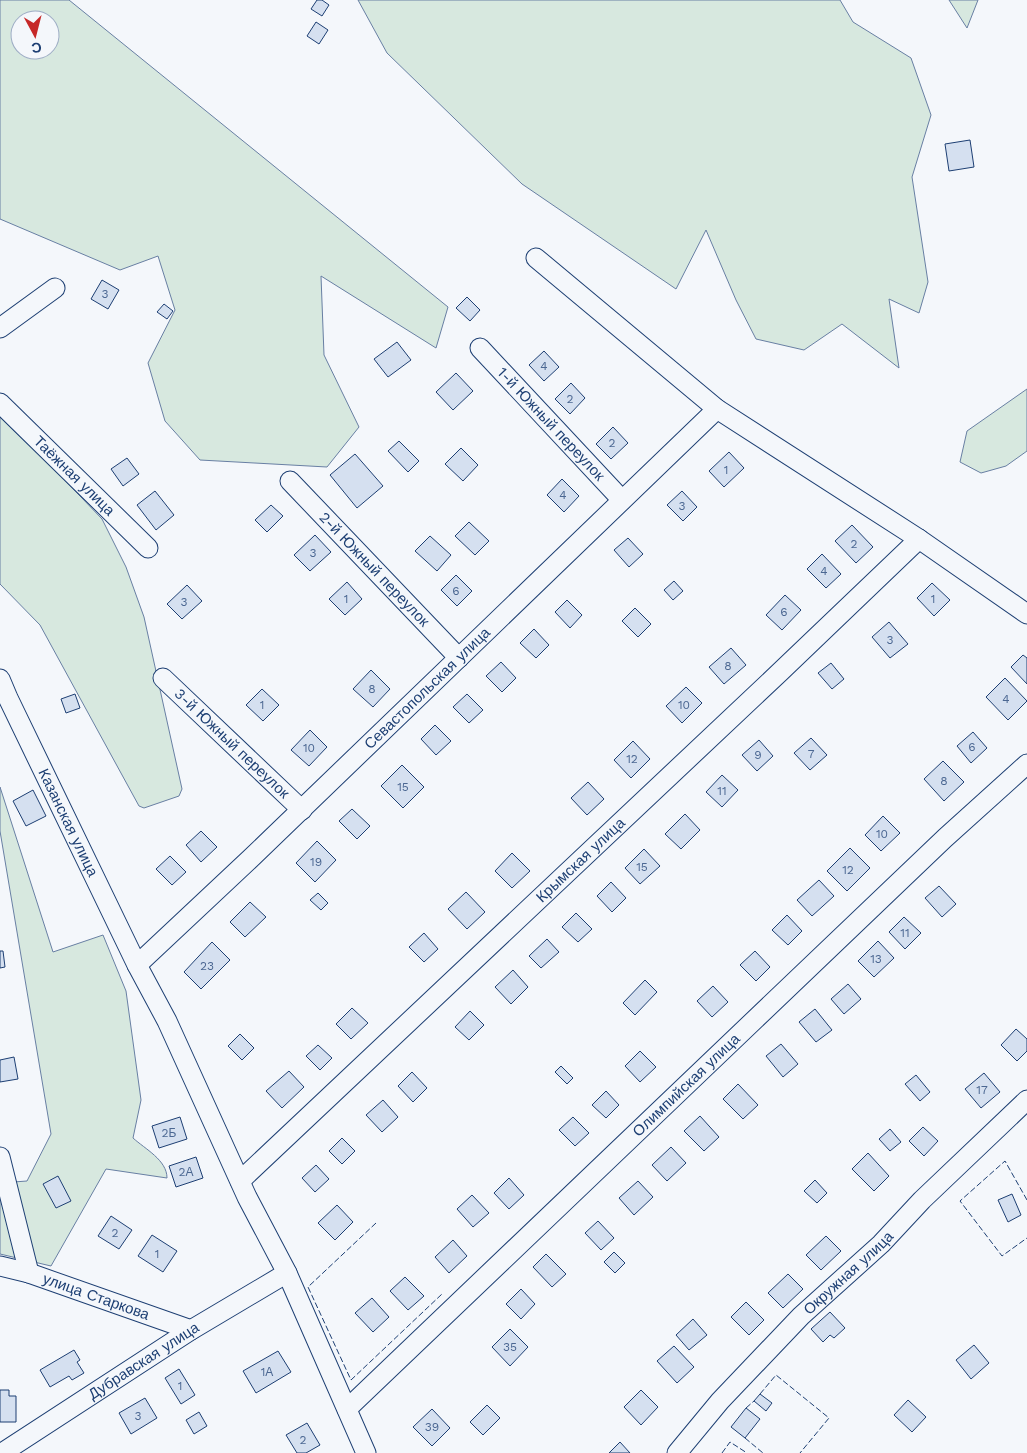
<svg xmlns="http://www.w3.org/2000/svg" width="1027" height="1453" font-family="'Work Sans',sans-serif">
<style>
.green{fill:#d7e8df;stroke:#687fa3;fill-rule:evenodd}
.building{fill:#d5e0f0;stroke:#1d3f73}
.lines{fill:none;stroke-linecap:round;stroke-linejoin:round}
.minor-casing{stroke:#1d3f73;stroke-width:21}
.minor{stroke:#f4f7fb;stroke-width:19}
.fence{stroke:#1d3f73;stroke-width:1;stroke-dasharray:6 2.5;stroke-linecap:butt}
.labels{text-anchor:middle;stroke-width:4;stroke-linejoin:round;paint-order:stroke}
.number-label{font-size:12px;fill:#4b6792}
.street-label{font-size:15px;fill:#1d3f73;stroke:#f4f7fb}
</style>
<rect width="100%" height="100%" fill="#f4f7fb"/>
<path class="green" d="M0 0H69L448 307 436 348 321 276 324 355 359 427 327 467 200 460 165 421 148 363 175 310 158 256 120 270 0 219ZM20 20H50V50H20Z
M358 0H840L853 22 911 58 931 115 912 177 928 282 919 313 889 299 899 368 842 324 804 350 756 339 736 300 706 230 676 289 522 184 387 53Z
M949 0H978L967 28Z
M1027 389V451L1006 466 981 473 960 462 967 431Z
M0 417 60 475 102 519 126 567 144 617 182 789 179 796 144 808 139 806 40 625 0 584Z
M0 787 53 952 103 935 126 991 141 1100 133 1138C145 1149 167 1160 167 1178L106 1169 51 1266 0 1254V1183L27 1181 51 1134 0 831Z"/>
<path class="building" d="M317 0H322L329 5 322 16 311 9Z
M316 22 328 30 319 44 307 36Z
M970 140 974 167 949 171 945 144Z
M102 280 119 290 108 309 91 299Z
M467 297 480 310 470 321 456 308Z
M164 304 173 311 167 319 157 312Z
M397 342 411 360 388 377 374 359Z
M544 351 559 367 544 381 529 365Z
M456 373 473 391 453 410 436 392Z
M571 383 585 398 570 414 555 399Z
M613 427 628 443 611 459 596 444Z
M399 441 419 461 408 472 388 451Z
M461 448 478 465 463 481 445 464Z
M729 452 744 468 724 487 709 471Z
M355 454 383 486 357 508 330 475Z
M127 458 139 474 123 486 111 469Z
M562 479 579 496 564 512 547 495Z
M155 491 174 515 156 530 137 505Z
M682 491 697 507 683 521 667 505Z
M271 505 283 516 267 532 255 520Z
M469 522 489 541 475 555 455 536Z
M852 525 873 547 856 563 835 541Z
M315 535 331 552 310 571 294 555Z
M430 536 451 555 437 571 415 551Z
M628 538 643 554 629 567 614 550Z
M822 554 841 574 826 588 807 569Z
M456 575 472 591 457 606 441 590Z
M674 581 683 591 673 600 664 590Z
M347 582 362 599 345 615 329 599Z
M932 583 950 600 934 616 917 598Z
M187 585 202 601 182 619 167 604Z
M785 595 801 610 782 630 766 615Z
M567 600 582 615 570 628 555 612Z
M635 608 651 624 638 637 622 621Z
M889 622 908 644 890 658 872 637Z
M534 629 549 645 536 658 520 643Z
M731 648 746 665 724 684 709 667Z
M1023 655 1027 658V684L1011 667Z
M501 662 516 678 502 692 486 676Z
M831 663 844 679 832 689 818 673Z
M371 670 390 689 373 707 353 689Z
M1005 678 1027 701 1008 720 986 697Z
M686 687 702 703 682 723 666 706Z
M262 689 279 705 263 721 246 705Z
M75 694 80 708 66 713 61 699Z
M467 694 483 710 469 723 453 707Z
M435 725 451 741 436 755 421 739Z
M310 730 327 747 309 766 291 750Z
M973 732 987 748 971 763 957 746Z
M811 738 827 755 810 770 794 753Z
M759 740 773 756 757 771 742 755Z
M633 741 650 759 631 778 614 760Z
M943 761 964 782 944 801 924 779Z
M402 765 424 787 403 808 381 786Z
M722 775 738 790 722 807 706 792Z
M588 782 604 799 587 815 571 798Z
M33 790 46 816 26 826 13 801Z
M352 809 370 826 357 839 339 821Z
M685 814 700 830 681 849 665 834Z
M883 816 900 833 881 851 865 835Z
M201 831 217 847 201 862 186 845Z
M317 841 336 860 315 882 296 863Z
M850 848 870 868 847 891 827 871Z
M644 849 660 866 640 884 625 868Z
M512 853 530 871 512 888 495 871Z
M170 856 186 872 172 885 156 869Z
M819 880 834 896 812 916 797 900Z
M611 882 626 898 612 912 597 896Z
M939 886 956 904 942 917 925 898Z
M466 892 485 912 467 929 448 909Z
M318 893 328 903 321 910 310 900Z
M250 902 266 917 245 937 230 922Z
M576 913 592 929 578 942 562 927Z
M787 915 802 931 788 945 772 930Z
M904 917 921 933 905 949 889 932Z
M424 933 438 949 424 962 409 947Z
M547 939 559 952 541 968 529 956Z
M878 941 894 958 874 977 858 961Z
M212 942 230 960 201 989 184 972Z
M0 951H3L5 967 0 968Z
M755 951 770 967 756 981 740 965Z
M513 970 528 987 511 1004 495 987Z
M645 980 657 992 635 1015 623 1003Z
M848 984 861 999 844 1014 831 999Z
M713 986 728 1002 712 1017 697 1001Z
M352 1008 368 1023 351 1039 336 1024Z
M815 1009 832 1030 816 1042 799 1022Z
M470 1011 484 1025 469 1040 455 1027Z
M1016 1029 1027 1039V1051L1017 1061 1001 1045Z
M240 1034 254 1048 242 1060 228 1046Z
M781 1044 798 1064 783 1077 766 1056Z
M318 1045 332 1058 320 1070 306 1056Z
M640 1051 656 1067 640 1082 625 1066Z
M14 1057 18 1079 0 1082V1060Z
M561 1066 573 1078 567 1084 555 1072Z
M289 1071 304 1087 282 1108 266 1091Z
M412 1072 427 1088 413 1102 398 1086Z
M984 1073 1000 1092 981 1108 965 1089Z
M916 1075 930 1092 920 1101 905 1084Z
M738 1084 758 1105 743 1119 723 1099Z
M606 1091 619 1105 606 1118 592 1105Z
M383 1100 398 1117 382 1132 366 1115Z
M700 1116 719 1137 704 1151 684 1131Z
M180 1117 187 1139 159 1148 152 1126Z
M573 1117 589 1133 575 1146 559 1130Z
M923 1127 938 1141 924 1156 909 1141Z
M890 1129 901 1142 890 1151 879 1139Z
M342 1138 355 1151 342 1164 329 1151Z
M671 1147 686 1163 667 1181 652 1165Z
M868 1153 889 1176 874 1191 852 1169Z
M196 1157 203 1178 176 1187 169 1166Z
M316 1165 329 1179 315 1192 302 1178Z
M58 1176 71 1201 56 1208 43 1184Z
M509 1178 524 1195 509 1209 494 1193Z
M815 1180 827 1193 817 1203 804 1191Z
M638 1181 653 1197 634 1215 619 1198Z
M1012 1194 1021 1215 1008 1222 998 1200Z
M472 1195 489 1213 473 1227 457 1209Z
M337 1205 353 1222 335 1240 318 1223Z
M111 1216 132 1230 119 1249 98 1236Z
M598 1221 614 1238 601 1250 585 1233Z
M152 1235 177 1251 163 1272 138 1256Z
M826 1236 841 1251 821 1270 806 1255Z
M453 1240 467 1256 449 1273 435 1257Z
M614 1252 625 1263 615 1273 604 1262Z
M546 1254 566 1274 552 1287 533 1267Z
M788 1274 803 1289 783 1308 768 1293Z
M405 1277 424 1296 408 1310 390 1291Z
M521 1289 535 1304 521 1319 506 1304Z
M372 1298 389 1317 373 1332 355 1313Z
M746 1302 764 1320 749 1335 731 1317Z
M830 1312 845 1328 834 1338 830 1335 823 1342 811 1329Z
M693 1319 707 1335 689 1350 676 1335Z
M510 1329 528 1347 510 1366 492 1347Z
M974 1345 989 1363 971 1379 956 1360Z
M674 1346 694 1367 677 1383 657 1361Z
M74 1350 80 1360 77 1362 84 1373 72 1380 69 1376 50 1387 40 1370Z
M278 1351 291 1372 256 1393 243 1371Z
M179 1369 195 1395 181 1404 165 1378Z
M0 1390H9V1396H16V1422H0Z
M641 1390 658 1407 641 1425 624 1407Z
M760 1394 772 1403 766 1411 754 1401Z
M145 1398 157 1418 131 1434 119 1413Z
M908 1400 926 1417 912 1432 894 1415Z
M487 1405 500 1418 483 1435 470 1422Z
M746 1408 760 1419 745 1438 731 1427Z
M432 1409 450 1428 432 1446 413 1427Z
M199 1412 207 1426 194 1434 186 1420Z
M307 1423 320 1445 306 1453H297L286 1435Z
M620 1442 630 1453H609Z"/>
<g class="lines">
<g class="minor-casing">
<g id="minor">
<path d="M536 258 717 409 919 539 1027 614"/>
<path d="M0 328 55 288"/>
<path id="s1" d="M480 348 622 500"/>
<path id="s2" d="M0 403 148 548"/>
<path id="s3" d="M290 481 459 658"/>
<path id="s4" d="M163 678 302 810"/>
<path id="s5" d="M0 679 8 698 137 965 167 1021 247 1197 287 1273 366 1453"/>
<path id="s6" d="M137 965 250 859 717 409"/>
<path d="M0 1157 29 1273"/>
<path id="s7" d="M240 1181 780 672 919 539"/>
<path id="s8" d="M0 1266 29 1273 191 1330"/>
<path id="s9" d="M347 1409 945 838 1027 764"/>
<path id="s10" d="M2 1453 191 1330 287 1273"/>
<path id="s11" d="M677 1453 720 1401 801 1316 881 1244 922 1200 1027 1100"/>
</g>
</g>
<use href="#minor" class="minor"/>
<path class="fence" d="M1027 1200 1005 1161 960 1201 1002 1256 1027 1238
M376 1223 308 1287 351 1380 442 1294
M760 1394 776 1375 829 1418 800 1453
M746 1408 754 1401
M745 1438 763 1453
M722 1453 730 1442 747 1453"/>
</g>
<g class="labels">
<g class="number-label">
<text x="105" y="298">3</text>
<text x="544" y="370">4</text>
<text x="570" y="403">2</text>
<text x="612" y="447">2</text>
<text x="726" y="474">1</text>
<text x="563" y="499">4</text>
<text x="682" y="510">3</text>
<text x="854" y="548">2</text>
<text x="313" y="557">3</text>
<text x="824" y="575">4</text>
<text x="456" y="595">6</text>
<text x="346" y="603">1</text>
<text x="933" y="603">1</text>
<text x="184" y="606">3</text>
<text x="784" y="616">6</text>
<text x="890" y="644">3</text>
<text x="728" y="670">8</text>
<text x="372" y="693">8</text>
<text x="1006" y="703">4</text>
<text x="262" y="709">1</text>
<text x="684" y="709">10</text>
<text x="972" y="751">6</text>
<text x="309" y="752">10</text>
<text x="811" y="758">7</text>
<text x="758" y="759">9</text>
<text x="632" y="763">12</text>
<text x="944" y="785">8</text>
<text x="403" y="791">15</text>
<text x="722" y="795">11</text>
<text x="882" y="838">10</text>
<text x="316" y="866">19</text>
<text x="642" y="871">15</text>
<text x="848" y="874">12</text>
<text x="905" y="937">11</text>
<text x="876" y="963">13</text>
<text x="207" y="970">23</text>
<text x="982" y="1094">17</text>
<text x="169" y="1137">2Б</text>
<text x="186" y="1176">2А</text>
<text x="115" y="1237">2</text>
<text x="157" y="1258">1</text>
<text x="510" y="1351">35</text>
<text x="267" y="1376">1А</text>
<text x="180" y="1390">1</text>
<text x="138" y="1420">3</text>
<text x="432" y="1431">39</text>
<text x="303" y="1444">2</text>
</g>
<g class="street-label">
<text dy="5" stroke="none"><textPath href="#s1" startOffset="104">1-й Южный переулок</textPath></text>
<text dy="5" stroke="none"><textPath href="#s2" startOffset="104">Таёжная улица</textPath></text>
<text dy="5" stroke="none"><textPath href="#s3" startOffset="122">2-й Южный переулок</textPath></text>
<text dy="5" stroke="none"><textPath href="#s6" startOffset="401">Севастопольская улица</textPath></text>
<text dy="5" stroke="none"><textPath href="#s4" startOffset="95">3-й Южный переулок</textPath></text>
<text dy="5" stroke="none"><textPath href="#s5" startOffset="159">Казанская улица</textPath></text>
<text dy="5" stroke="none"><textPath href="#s7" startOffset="468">Крымская улица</textPath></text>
<text dy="5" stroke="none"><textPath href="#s9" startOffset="469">Олимпийская улица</textPath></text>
<text dy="5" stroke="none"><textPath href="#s11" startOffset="249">Окружная улица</textPath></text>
<text dy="5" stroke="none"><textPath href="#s8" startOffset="101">улица Старкова</textPath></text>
<text dy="5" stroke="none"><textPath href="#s10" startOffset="169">Дубравская улица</textPath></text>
</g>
</g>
<g transform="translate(35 35) rotate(173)"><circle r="24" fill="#f4f7fb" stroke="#9eadc5"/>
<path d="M0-4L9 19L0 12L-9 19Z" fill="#c62828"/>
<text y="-8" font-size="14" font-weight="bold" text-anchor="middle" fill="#1d3f73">С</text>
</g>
</svg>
